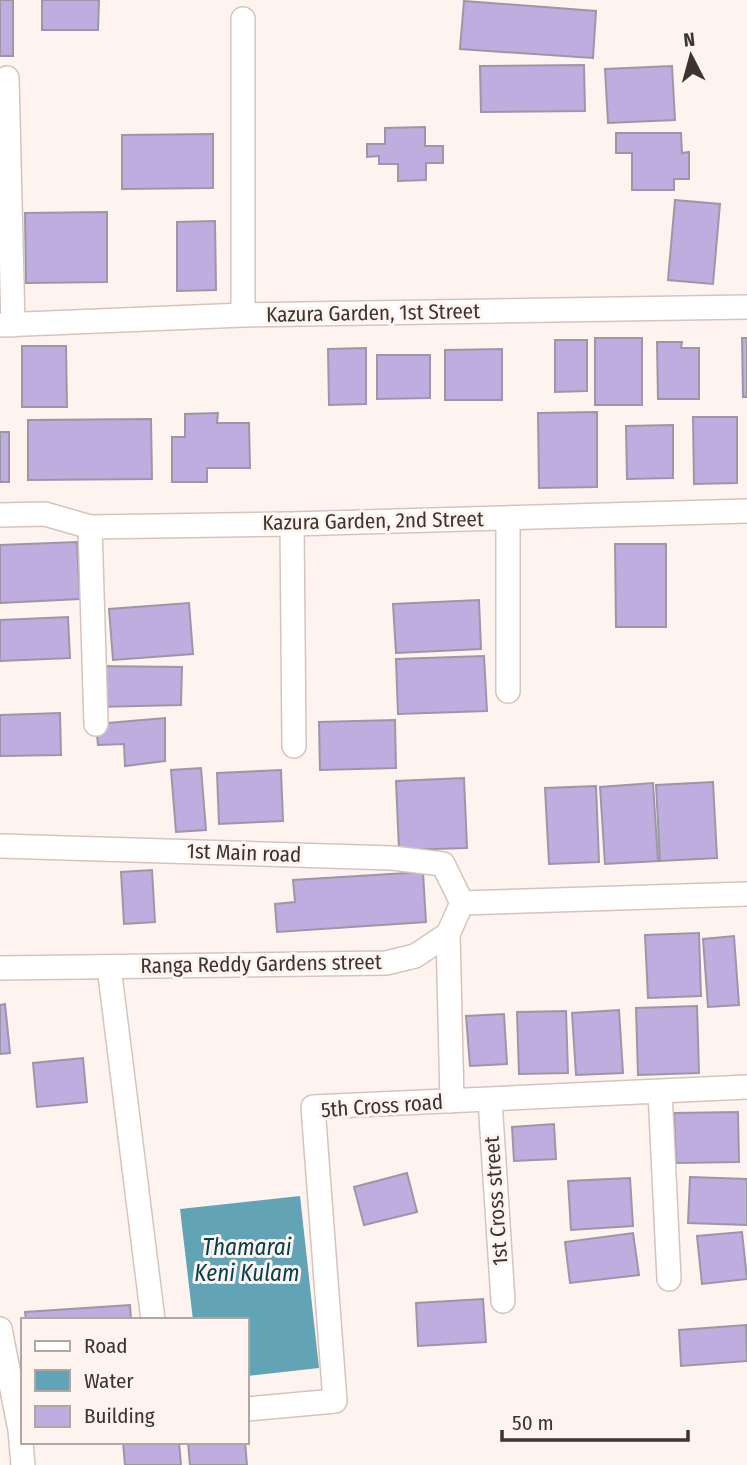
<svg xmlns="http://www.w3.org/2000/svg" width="747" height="1465" font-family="'Fira Sans Condensed',sans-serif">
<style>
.water{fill:#62a3b5}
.building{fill:#beadde;stroke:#9c97a6;stroke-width:2}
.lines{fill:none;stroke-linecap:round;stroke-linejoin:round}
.street-casing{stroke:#d5c4bc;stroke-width:26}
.street{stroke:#fff;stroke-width:23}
.labels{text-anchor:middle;stroke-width:6;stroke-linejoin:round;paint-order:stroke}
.street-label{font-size:21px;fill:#3b3431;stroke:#fef3ef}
.water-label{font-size:23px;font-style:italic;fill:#02414e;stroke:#fef3ef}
</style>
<rect width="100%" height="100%" fill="#fef3ef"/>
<path class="water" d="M300 1196 319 1368 247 1376V1320H193L180 1209Z"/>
<path class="building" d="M0 0H13V56H0Z
M42 0H99L98 30H42Z
M464 1 596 11 593 58 460 49Z
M584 65 585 111 481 112 480 66Z
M672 66 675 120 608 123 605 69Z
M425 127V146H443V163H426V180L398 181V164H379V156L367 157V144H385V128Z
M616 133H681L682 153 689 152V179H674V190H632V153H616Z
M213 134V188L122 189V135Z
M675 200 720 204 713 284 668 280Z
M107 212V282L26 283 25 213Z
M215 221 216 290 177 291V222Z
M595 338H642V405H595Z
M742 338H747V397H743Z
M555 340H587V391L555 392Z
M657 342H682L681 348H699V399H658Z
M22 346H66L67 407H22Z
M366 348V404L329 405 328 349Z
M502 349V400H445V350Z
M377 355H430V398L377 399Z
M597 412V487L539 488 538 413Z
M218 413 217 423H249L250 468H207V482H172V437H185V414Z
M693 417H737V483L694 484Z
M151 419 152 479 28 480V420Z
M673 425V478L627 479 626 426Z
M0 432H9V482H0Z
M77 542 80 599 0 603V545Z
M615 544H666V627H616Z
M479 600 481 649 396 653 393 604Z
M189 603 193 654 113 660 109 609Z
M68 617 70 658 0 661V620Z
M484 656 487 711 398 714 396 659Z
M95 666 182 667 181 705 96 707Z
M60 713 61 755 0 756V715Z
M165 718V761L125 766 124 744 98 745 96 724Z
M395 720 396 768 320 770 319 722Z
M201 768 206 830 176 832 171 770Z
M281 770 283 821 219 824 217 773Z
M464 778 467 848 399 850 396 781Z
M713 782 717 858 660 861 656 785Z
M653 783 658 861 605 864 600 787Z
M596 786 599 862 549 864 545 788Z
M152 870 155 922 124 924 121 872Z
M423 872 426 922 277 932 275 904 295 902 293 880Z
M699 933 701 996 648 998 645 935Z
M734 936 739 1005 708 1007 703 939Z
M5 1004 10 1053 0 1054V1005Z
M697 1006 699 1073 638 1075 636 1008Z
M619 1010 623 1073 576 1075 572 1013Z
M566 1011 568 1073 519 1074 517 1012Z
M504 1014 507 1064 470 1066 466 1016Z
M83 1058 87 1102 37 1107 33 1063Z
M738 1112 739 1162 676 1163 674 1113Z
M554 1124 556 1159 514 1161 512 1127Z
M407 1173 417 1212 364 1225 354 1187Z
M690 1177 747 1179V1225L688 1223Z
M630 1178 633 1226 571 1230 568 1181Z
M742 1232 747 1279 702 1284 697 1236Z
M633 1233 639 1275 570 1283 565 1242Z
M483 1299 486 1342 418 1346 416 1303Z
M130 1305 131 1320H26L25 1312Z
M746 1325 747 1361 681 1366 679 1330Z
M123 1442H179L181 1465H125Z
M188 1442H245L247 1465H190Z"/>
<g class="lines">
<g class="street-casing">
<path id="street" d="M243 19V315
M7 78 13 325
M0 325 243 315 747 307
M0 515 45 514 90 527 292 524 747 511
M508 518V691
M292 524 294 746
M90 527 96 724
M0 846 392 858 443 864 462 903
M448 934 452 1101
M109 967 153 1320
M0 968 386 963 415 956 448 934 462 903 747 894
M660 1091 669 1279
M490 1100 503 1301
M0 1329 20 1430 23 1465
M247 1409 335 1401 313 1107 747 1087"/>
</g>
<use href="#street" class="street"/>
</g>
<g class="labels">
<g class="street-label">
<text transform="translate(373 313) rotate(-1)" y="7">Kazura Garden, 1st Street</text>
<text transform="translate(373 521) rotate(-1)" y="7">Kazura Garden, 2nd Street</text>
<text transform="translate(244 853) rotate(2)" y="7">1st Main road</text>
<text transform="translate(261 964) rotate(-1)" y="7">Ranga Reddy Gardens street</text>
<text transform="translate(382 1106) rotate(-4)" y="7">5th Cross road</text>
<text transform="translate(496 1201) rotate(-94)" y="7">1st Cross street</text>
</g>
<g class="water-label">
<text x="247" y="1255">Thamarai<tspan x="247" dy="26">Keni Kulam</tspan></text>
</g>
</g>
<rect x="21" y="1318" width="228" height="126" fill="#fef3ef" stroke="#b0a7a3" stroke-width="2"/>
<rect x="35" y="1341" width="35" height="10" fill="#ffffff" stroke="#b0a7a3" stroke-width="2"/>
<text x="84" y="1353" font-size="21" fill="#3b3431">Road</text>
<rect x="35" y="1370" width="35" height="21" fill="#62a3b5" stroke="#b0a7a3" stroke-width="2"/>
<text x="84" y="1388" font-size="21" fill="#3b3431">Water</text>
<rect x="35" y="1406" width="35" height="21" fill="#beadde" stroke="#b0a7a3" stroke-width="2"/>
<text x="84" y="1423" font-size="21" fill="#3b3431">Building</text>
<g transform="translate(691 56) rotate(354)" stroke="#fef3ef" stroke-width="5" paint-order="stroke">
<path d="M0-5L12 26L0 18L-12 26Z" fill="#3b3431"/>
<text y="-10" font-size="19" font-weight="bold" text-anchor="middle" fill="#3b3431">N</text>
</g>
<path d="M502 1430v10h186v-10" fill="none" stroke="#3b3431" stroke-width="3.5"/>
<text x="512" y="1430" font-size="21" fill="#3b3431" stroke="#fef3ef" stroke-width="5" paint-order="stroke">50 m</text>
</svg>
